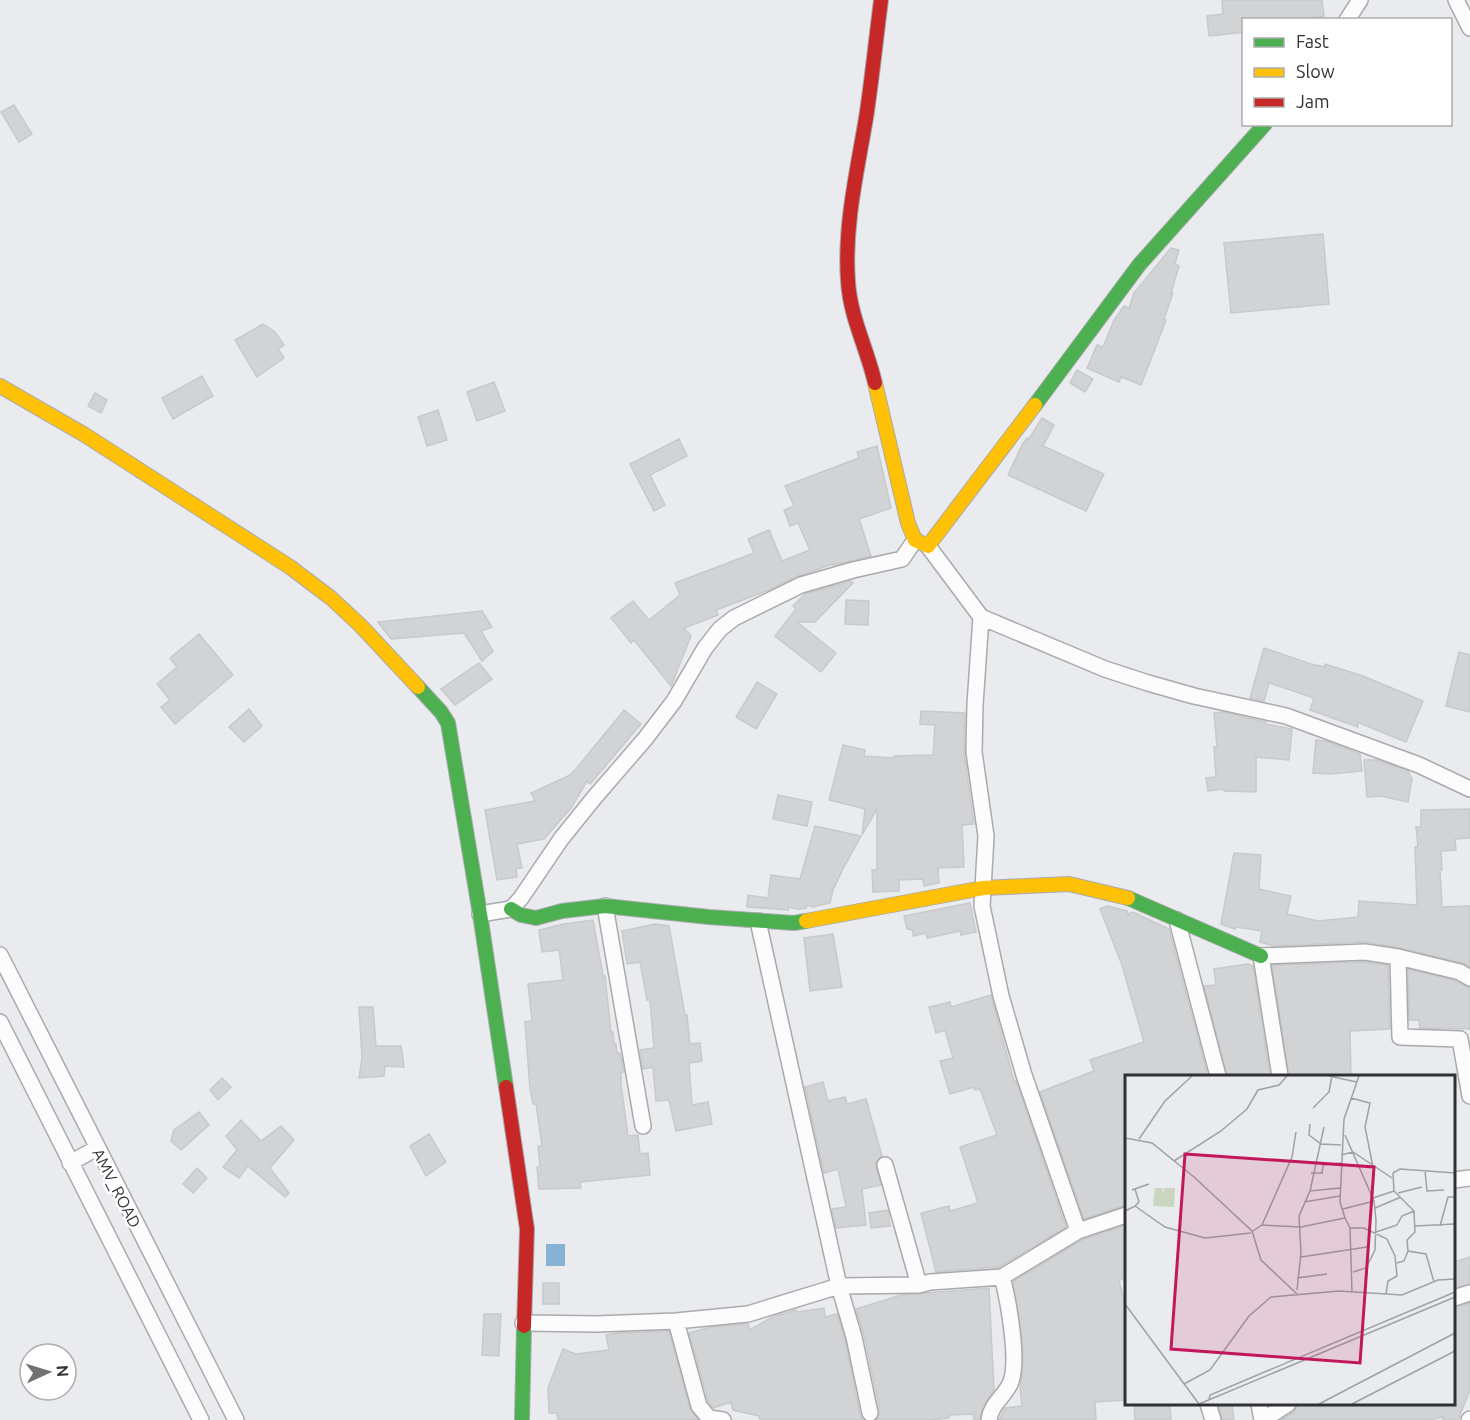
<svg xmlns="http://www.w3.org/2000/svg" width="1470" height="1420" font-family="Ubuntu,sans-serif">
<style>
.water{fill:#88b2d4}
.building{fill:#d1d3d5;stroke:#c7c9cb;stroke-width:1.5}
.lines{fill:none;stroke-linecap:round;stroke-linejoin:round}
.street-casing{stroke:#a8aaad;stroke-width:18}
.fast-casing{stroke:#a8aaad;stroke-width:16}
.slow-casing{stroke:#a8aaad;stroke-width:16}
.jam-casing{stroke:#a8aaad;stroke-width:16}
.street{stroke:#fcfcfc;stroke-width:15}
.fast{stroke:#4caf50;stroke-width:14}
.slow{stroke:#ffc107;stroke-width:14}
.jam{stroke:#c62828;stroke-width:14}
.labels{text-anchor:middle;stroke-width:5;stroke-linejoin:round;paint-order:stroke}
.street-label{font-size:16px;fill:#2f3133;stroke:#fff}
.inset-road{fill:none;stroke:#9fa1a3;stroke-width:1.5}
.view{fill:#c2185b;fill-opacity:0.15;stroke:#c2185b;stroke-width:3}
.inset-edge{fill:none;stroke:#2f3133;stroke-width:3}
</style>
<rect width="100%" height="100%" fill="#e9ebee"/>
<path class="water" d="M546 1244H565V1266H546Z"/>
<path class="building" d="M1222 0H1322L1324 16 1297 20H1244V32L1209 36 1207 16 1223 14Z
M14 105 32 134 19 142 1 112Z
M1323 234 1329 304 1231 313 1224 243Z
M1171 248 1179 250 1175 264 1179 266 1171 293H1173L1164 319 1166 320 1141 385 1121 377 1119 382 1087 368 1097 345 1103 347 1114 320 1124 306 1129 308 1134 293Z
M263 324 275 332 284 345 278 349 284 358 257 377 235 340Z
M1077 370 1093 379 1085 392 1070 383Z
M202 376 213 396 173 419 162 398Z
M494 382 505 411 477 421 467 392Z
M95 393 107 400 101 413 88 406Z
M438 410 447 440 427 446 418 417Z
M1042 418 1054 425 1043 446 1104 474 1086 511 1008 475 1022 445 1027 438 1029 439Z
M679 439 687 456 650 475 665 505 654 511 630 464Z
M877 446 891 508 859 519 871 556 834 565 836 563 798 576 769 590 716 610 718 615 684 628 691 636 671 686 634 640 631 643 611 618 633 601 649 620 680 595 675 583 754 553 748 539 769 530 782 561 810 550 798 523 790 526 784 510 794 506 785 486 859 458 857 452Z
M851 581 853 583 815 622H797L836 653 821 672 775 636 796 609 793 606 805 594Z
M846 600 869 601 868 625 845 624Z
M482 611 492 627 481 631 493 651 482 661 464 633 391 639 378 622Z
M199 634 233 675 175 724 161 707 170 700 157 684 177 667 170 658Z
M1264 648 1311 664 1325 667V664L1363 676 1423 701 1406 742 1357 722 1358 727 1310 710 1314 698 1269 683 1264 701 1250 698Z
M1459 652 1470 655V712L1446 706Z
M479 663 492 679 455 705 441 689Z
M757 682 777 694 756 729 736 717Z
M249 709 262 726 244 742 229 727Z
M624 710 641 724 590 784 587 781 571 808 544 839 517 844 522 868 516 869 517 877 497 880 485 810 535 801 531 793 568 776 576 769Z
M921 711 965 713 964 753 974 824 962 825 964 867 938 868 939 883 924 886 923 879 899 880V891L873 892 872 870H877V809L862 835 865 809 829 800 843 745 865 750 864 756 894 758V756L933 755 935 725 920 724Z
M1223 712 1266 722V724L1292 729 1289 760 1256 757V792L1224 791V789L1208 791 1206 778 1216 777 1214 747H1217L1214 713Z
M1316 740 1326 741 1360 754 1362 771 1330 774 1313 773Z
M1364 760H1377L1408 771 1412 779 1408 802 1381 796 1367 797Z
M778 795 812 802 807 826 773 819Z
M1470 809V838L1455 839 1456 850 1441 851 1442 870H1440L1442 907 1470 906V967L1462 963 1400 948 1366 942 1274 946 1260 942 1262 931 1236 927 1235 929 1221 924 1234 853 1261 855 1259 889 1291 896 1287 914 1318 921 1358 917 1359 901 1417 905 1415 847 1418 846 1416 827H1421V810Z
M815 826 861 836 843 869 833 890 830 903 813 907 807 905 806 908 798 909 788 907V910L747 907 748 895 768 898 771 875 800 879Z
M970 903 976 932 961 935 960 931 927 938 926 933 913 936V930L907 929 904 916Z
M1107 906 1127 911 1128 914 1133 912 1169 929 1208 1077H1126V1205L1084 1219 1040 1092 1094 1071 1090 1060 1144 1042 1122 965 1100 909Z
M593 920 603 976H605L611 1033 613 1032 614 1044H616L617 1053H620L624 1072H621V1084L628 1136 638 1135 640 1154 648 1153 650 1175 580 1182 581 1188 539 1189 537 1167 540 1166 538 1146H542L536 1104H533L530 1089 525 1022 532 1021 528 984 563 980 559 950 542 952 539 930 564 924Z
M655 924 669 926 685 1015H687L690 1044 700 1043 702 1061 689 1063 692 1105 708 1102 712 1124 676 1131 669 1100 656 1101 653 1067 643 1069 640 1050 654 1048 650 1000H647L640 962 627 964 622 931Z
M833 934 842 987 810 991 804 938Z
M1364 962 1388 965 1390 1029 1350 1031 1351 1077H1289L1272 965Z
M1248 964 1253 966 1270 1077H1227L1204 986 1216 985 1214 969Z
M1408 969 1456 981 1470 988V1029L1420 1028 1419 1020H1409Z
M991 995 1014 1081H1016L1066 1227 999 1267 936 1272 921 1213 949 1206 950 1211 978 1203 960 1147 997 1135 980 1089 975 1090 974 1087 950 1094 940 1061 953 1058 945 1030 936 1033 929 1007 950 1002 951 1007Z
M359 1007H373L376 1046H401L404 1067 385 1066 384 1076 359 1078 362 1058Z
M222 1078 231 1087 218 1100 210 1090Z
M823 1082 828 1101 845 1097 847 1104 866 1099 882 1156 875 1163 881 1185 862 1189 866 1225 836 1228 832 1209 846 1207 838 1169 824 1173 805 1087Z
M199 1112 209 1125 181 1150 171 1141 174 1130Z
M241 1120 261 1141 281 1126 294 1140 270 1168 289 1193 285 1197 248 1166 239 1178 223 1167 237 1150 226 1136Z
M429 1134 446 1162 426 1176 410 1146Z
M197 1168 207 1178 193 1193 183 1184Z
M888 1210 890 1226 871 1228 869 1213Z
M1126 1225V1276L1119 1281 1126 1307V1400L1095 1402 1096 1420H999L1005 1408 1022 1406 1020 1386 1022 1375 1023 1346 1013 1282 1082 1240Z
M1470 1257V1284L1455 1288 1454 1262Z
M543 1283H559V1304H543Z
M989 1288 994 1390 983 1406 980 1420H974L973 1414 949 1415V1418L931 1420H877L880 1411 864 1335 856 1309 901 1295Z
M1470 1303V1390L1458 1420H1443V1417L1430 1420H1281L1294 1412 1298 1404H1454V1308Z
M824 1308 825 1317 837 1314 845 1339 860 1415 863 1420H760L759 1416 733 1410 731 1402 713 1408 708 1401 689 1333 711 1327 748 1324 750 1330 772 1317 789 1312 796 1310 797 1312Z
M484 1314H501L499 1356 482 1355Z
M669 1331 690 1409 698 1420H558L557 1413H549L548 1388 563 1349 576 1354 609 1350 606 1335 616 1333Z
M1134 1404H1170L1171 1420H1135Z
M1232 1404 1234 1420H1222L1219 1406Z"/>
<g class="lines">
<g class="street-casing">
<path id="street" d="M1456 0 1470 28
M1347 20 1360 0
M928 546 981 617 975 705 974 752 986 836 982 906 1001 996 1024 1075 1078 1231 1126 1215
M981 617 1105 669 1148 683 1194 696 1286 716 1419 765 1470 789
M605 906 643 1126
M480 914 511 909 521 898 561 839 594 798 645 739 674 701 705 648 720 629 734 618 801 585 853 570 902 559 915 540
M1177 920 1218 1076
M758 921 839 1286 854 1337 870 1413
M0 955 236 1420
M1398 957 1400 1037 1460 1039 1470 1096
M0 1022 201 1420
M1280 1076 1261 956 1365 952 1398 957 1460 972 1470 978
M70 1163 97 1148
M885 1165 919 1285
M1454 1180 1470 1178
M1454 1298 1470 1293
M676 1321 699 1406 709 1418 723 1420
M523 1323 596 1324 676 1321 748 1314 839 1286 919 1285 930 1282 1002 1277 1078 1231
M1208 1404 1213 1420
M1259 1404 1262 1420
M989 1420C991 1404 1003 1398 1010 1384 1020 1363 1008 1299 1002 1277
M1263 1420 1288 1404
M1469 1420 1470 1419"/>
</g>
<g class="fast-casing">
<path id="fast" d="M1035 405 1139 265 1265 124
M418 687 441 712 448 723 480 914 506 1087
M1128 898 1261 956
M511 909 521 915 536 918 562 911 605 906 709 917 794 923 806 921
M522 1420 524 1326"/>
</g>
<g class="slow-casing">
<path id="slow" d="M875 383 908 523 915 540 928 546 1035 405
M0 386 85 435 290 567 331 598 361 626 418 687
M806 921 983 888 1069 884 1128 898"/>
</g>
<g class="jam-casing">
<path id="jam" d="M875 383C867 348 850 317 848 281 844 226 857 172 866 118 872 79 876 39 881 0
M506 1087 527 1229 524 1326"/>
</g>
<use href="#street" class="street"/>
<use href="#fast" class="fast"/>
<use href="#slow" class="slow"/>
<use href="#jam" class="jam"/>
</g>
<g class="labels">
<g class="street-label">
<text transform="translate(117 1188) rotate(63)" y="6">AMV_ROAD</text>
</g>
</g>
<g transform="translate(1125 1075)">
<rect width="330" height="330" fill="#e9ebee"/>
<path d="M30 113H37L39 119V113H50L49 132 28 131Z" fill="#cbd6c1"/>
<path class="inset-road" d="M204 1 232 7M226 23 245 28 240 52 248 92M188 33 204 17 207 1M185 49 184 60 196 69 216 70M199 52 185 116 215 113M220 60 249 126 251 145 250 175 241 193 228 197M0 63 27 68 69 102 127 156 136 185 172 219M14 64 40 26 67 1M216 80 228 77 267 103M49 86 96 56 122 34 133 15 154 10 162 1M300 96 302 116 319 115M186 98H197L198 90 216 88M7 115 24 109M273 118 297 112M248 123 269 116M179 127 215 121M10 131 14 127 10 114M250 133 276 122M218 134 249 126M0 136 10 131 40 152 80 163 126 158M220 143 225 153 227 217M137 150 167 82 171 57M290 151 330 149M315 151 323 122H330M225 153H239L262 164 270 181 272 201 263 206 261 219M128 156 137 150 176 152 220 143 215 127 219 44 234 1M251 157 272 150 277 141 289 136M176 182 242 172M272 188 279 186 283 176M172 203 202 199M309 207 301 179 283 176 282 165 290 157 289 136 269 116 268 98 275 94 330 98M172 215 176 178 174 141 185 116M0 229 74 329M59 309 85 295 124 241 146 222 214 216 277 220 313 205 330 204M84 325 85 320 330 217M74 329 330 222M194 329 330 258M227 329 330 276"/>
<path class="view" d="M60 79 249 92 235 288 46 274Z"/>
<rect width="330" height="330" class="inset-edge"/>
</g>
<rect x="1242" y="18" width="210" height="108" fill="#ffffff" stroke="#acadad" stroke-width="1.5"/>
<rect x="1254" y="38" width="30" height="9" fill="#4caf50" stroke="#acadad" stroke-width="1.5"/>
<text x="1296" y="48" font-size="18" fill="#2f3133">Fast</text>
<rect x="1254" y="68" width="30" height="9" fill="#ffc107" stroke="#acadad" stroke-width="1.5"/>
<text x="1296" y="78" font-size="18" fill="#2f3133">Slow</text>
<rect x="1254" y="98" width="30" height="9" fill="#c62828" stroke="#acadad" stroke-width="1.5"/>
<text x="1296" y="108" font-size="18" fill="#2f3133">Jam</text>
<g transform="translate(48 1372) rotate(86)"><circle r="28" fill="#ffffff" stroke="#acadad" stroke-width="1.5"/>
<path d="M0-4.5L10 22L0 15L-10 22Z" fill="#707274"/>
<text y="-9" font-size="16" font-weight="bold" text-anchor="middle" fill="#2f3133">N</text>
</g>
</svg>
